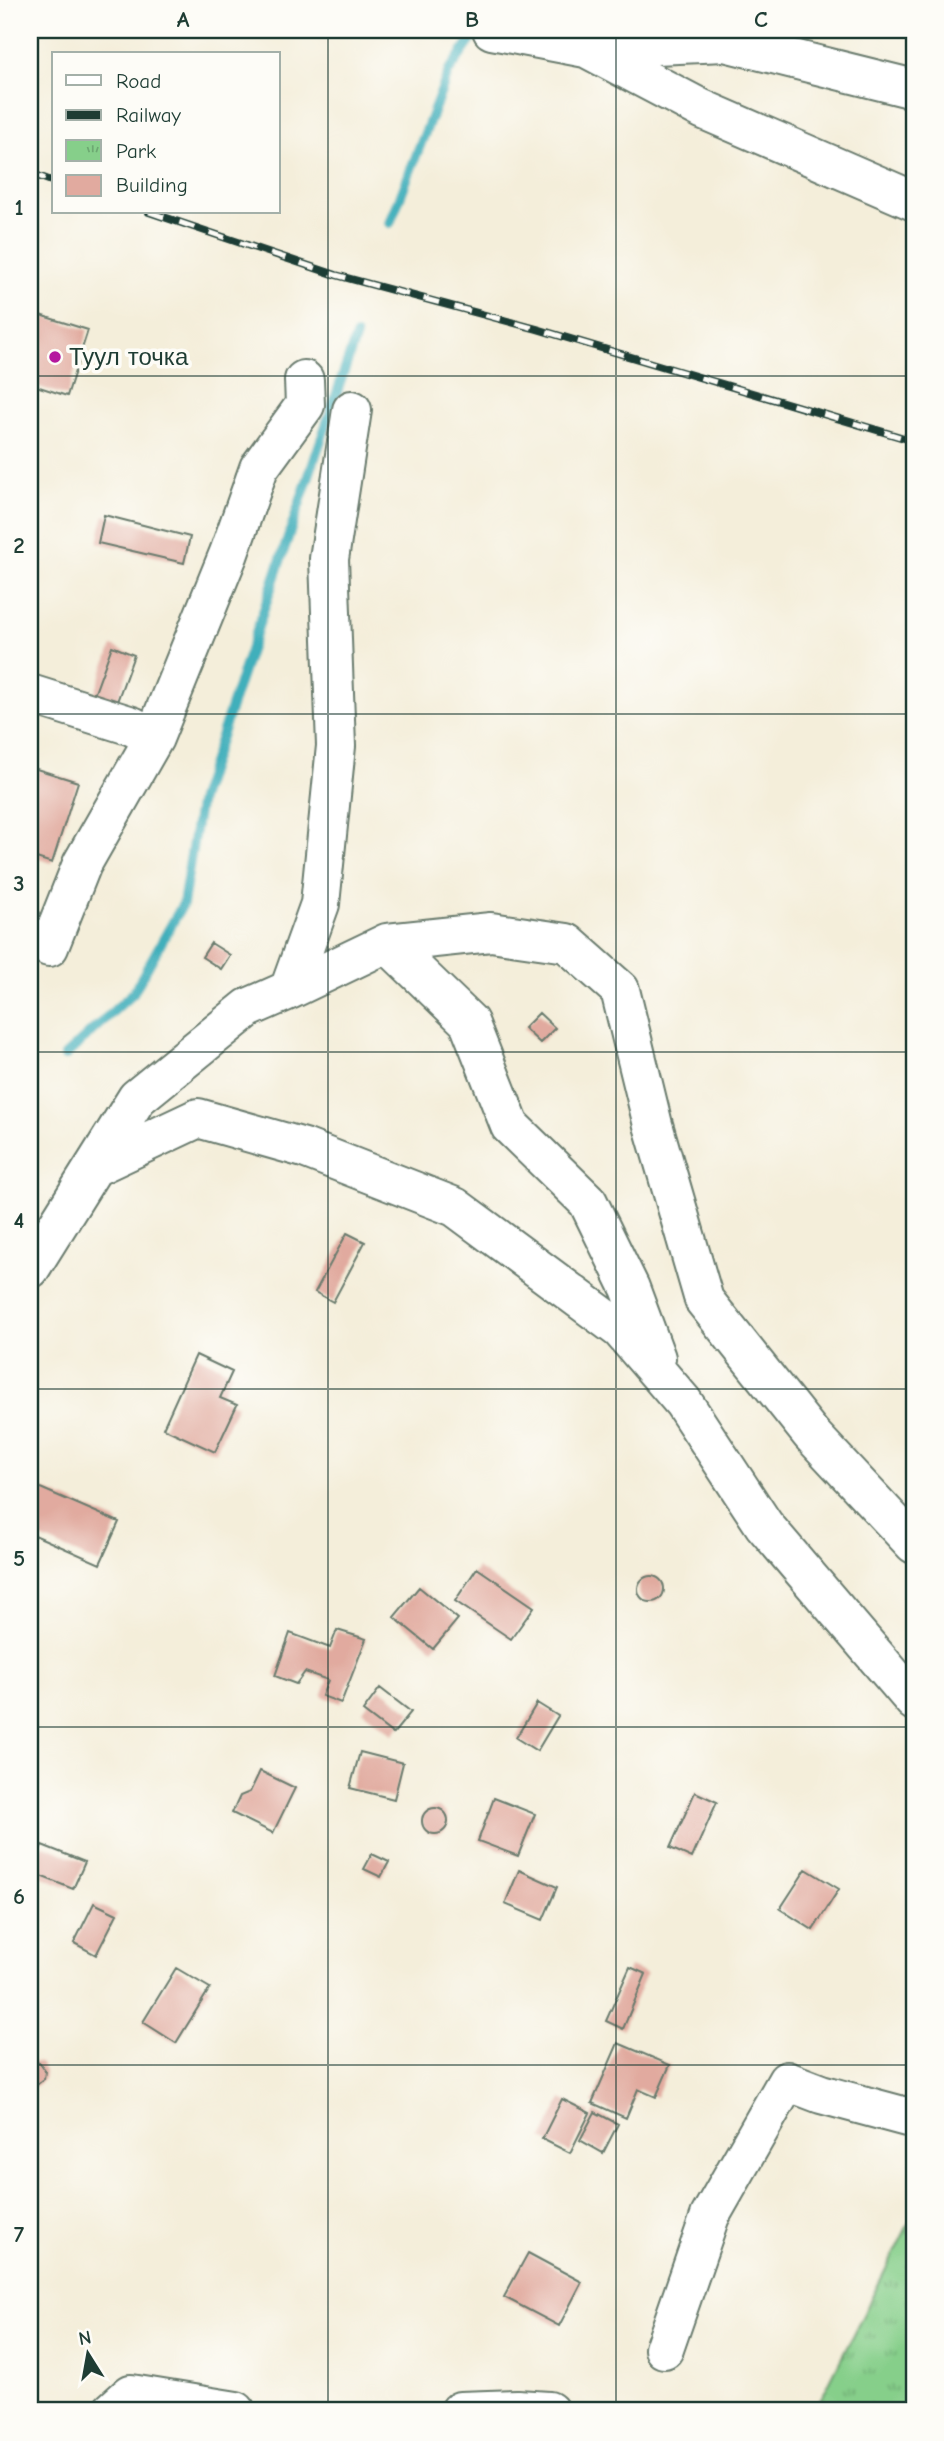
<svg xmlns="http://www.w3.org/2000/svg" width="944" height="2441" font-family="'Comic Neue',sans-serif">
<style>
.park{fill:url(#park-tufts);stroke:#52865f;stroke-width:2}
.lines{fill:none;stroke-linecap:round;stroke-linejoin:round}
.stream{stroke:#3fafbb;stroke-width:10}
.building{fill:#e1aa9f}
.minor-casing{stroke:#6a7b6e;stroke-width:42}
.minor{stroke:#fff;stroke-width:38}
.rail-casing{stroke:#1f3d34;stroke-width:8}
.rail{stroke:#fdfcf7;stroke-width:5;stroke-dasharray:16;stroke-linecap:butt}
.grid{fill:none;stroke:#1f3d34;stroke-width:2;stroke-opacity:0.55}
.poi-dot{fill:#b5179e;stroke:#fdfcf7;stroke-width:2.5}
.labels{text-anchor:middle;stroke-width:7;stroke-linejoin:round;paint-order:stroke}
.poi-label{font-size:24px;fill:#1f3d34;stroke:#fdfcf7;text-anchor:start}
.neatline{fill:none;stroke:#1f3d34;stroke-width:2.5}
.grid-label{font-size:23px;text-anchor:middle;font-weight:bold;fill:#1f3d34}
</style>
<defs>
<pattern id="park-tufts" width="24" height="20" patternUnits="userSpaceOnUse" patternTransform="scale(1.75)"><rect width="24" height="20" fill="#86cf8a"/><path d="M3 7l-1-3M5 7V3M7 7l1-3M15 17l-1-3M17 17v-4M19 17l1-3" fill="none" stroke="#6da972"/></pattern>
</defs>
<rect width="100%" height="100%" fill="#fdfcf7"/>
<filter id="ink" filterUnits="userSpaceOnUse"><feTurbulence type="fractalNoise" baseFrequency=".0143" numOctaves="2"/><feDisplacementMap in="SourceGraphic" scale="14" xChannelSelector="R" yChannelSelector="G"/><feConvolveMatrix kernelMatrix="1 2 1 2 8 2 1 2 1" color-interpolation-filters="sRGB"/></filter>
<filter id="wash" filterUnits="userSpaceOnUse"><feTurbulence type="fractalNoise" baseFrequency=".00686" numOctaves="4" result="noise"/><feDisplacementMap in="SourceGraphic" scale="28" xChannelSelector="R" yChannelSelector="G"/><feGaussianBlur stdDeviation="1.57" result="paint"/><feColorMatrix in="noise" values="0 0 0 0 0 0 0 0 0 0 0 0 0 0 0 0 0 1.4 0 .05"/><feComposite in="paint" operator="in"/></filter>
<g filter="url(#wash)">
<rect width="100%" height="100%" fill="#f4eeda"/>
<path class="park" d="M914 2213V2411H815Z"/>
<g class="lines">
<path class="stream" d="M390 223 449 71 478 30
M65 1056 133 993 183 904 200 799 356 336"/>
</g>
<g id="blocks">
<path class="building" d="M30 312 88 330 67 396 30 384Z
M104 515 190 537 184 563 98 543Z
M112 646 134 655 115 707 93 698Z
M30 767 78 782 52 863 30 856Z
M211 943 230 955 221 969 202 957Z
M539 1013 555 1028 540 1043 524 1028Z
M347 1233 365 1242 333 1302 315 1292Z
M196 1355 232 1372 220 1398 237 1405 215 1452 163 1428Z
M38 1487 119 1522 100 1564 30 1533V1506Z
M477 1568 534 1607 511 1639 455 1601Z
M638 1589a13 13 0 1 1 26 0a13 13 0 1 1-26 0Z
M419 1587 458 1619 433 1649 394 1617Z
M337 1630 366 1639 341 1703 322 1696 328 1680 305 1672 296 1684 275 1676 290 1633 330 1648Z
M380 1688 411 1712 393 1734 363 1711Z
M537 1703 558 1716 537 1751 516 1738Z
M360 1752 403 1763 394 1799 350 1788Z
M260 1771 295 1788 273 1833 232 1813 240 1796 250 1792Z
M695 1792 717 1802 692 1858 670 1848Z
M494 1798 535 1814 518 1856 478 1841Z
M422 1821a13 13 0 1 1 26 0a13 13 0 1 1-26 0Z
M42 1845 85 1862 73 1889 30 1872Z
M372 1854 389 1862 381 1877 364 1869Z
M806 1869 839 1889 813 1930 780 1909Z
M519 1870 557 1887 543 1920 505 1904Z
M94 1903 117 1914 96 1955 74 1943Z
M630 1967 646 1974 623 2029 606 2021Z
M176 1968 210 1988 176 2043 143 2022Z
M618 2043 670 2065 656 2097 638 2089 626 2118 592 2103Z
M30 2062 40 2063 45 2071 44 2079 34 2087H30Z
M562 2099 590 2113 570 2153 542 2139Z
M595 2112 618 2124 603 2153 580 2140Z
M528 2253 582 2282 559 2326 504 2297Z"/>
</g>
</g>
<g filter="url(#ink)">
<use href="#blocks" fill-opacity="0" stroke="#6a7b6e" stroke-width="2"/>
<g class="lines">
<g class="minor-casing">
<path id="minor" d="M492 30 586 48 725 42 914 89
M588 49 702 109 914 201
M30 694 132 726 154 738
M387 943 469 1022 510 1126 588 1202 630 1288 656 1358
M49 947 82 864 154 738 229 553 259 468 305 405 304 380
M289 990 387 943 491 932 567 943 620 990 653 1125 704 1300 811 1434 914 1544
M94 1167 198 1118 304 1148 455 1207 621 1330 683 1402 764 1525 914 1701
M30 1269 137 1098 248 1008 289 990 320 904 336 746 329 559 352 410
M664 2349 710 2216 787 2081 821 2094 914 2119
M112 2411 131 2394 236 2411
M460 2411 517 2409 549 2411"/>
</g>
<use href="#minor" class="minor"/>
<g class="rail-casing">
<path id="rail" d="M30 173 54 182
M149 212 336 275 537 329 914 441"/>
</g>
<use href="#rail" class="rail"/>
</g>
</g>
<path class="grid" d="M328 30V2411M616 30V2411M30 376H914M30 714H914M30 1052H914M30 1389H914M30 1727H914M30 2065H914"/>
<circle class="poi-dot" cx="55" cy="357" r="7"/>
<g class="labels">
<g class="poi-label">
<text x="69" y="365">Туул точка</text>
</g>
</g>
<rect width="944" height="2441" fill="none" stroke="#fdfcf7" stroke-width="77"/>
<rect x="52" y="52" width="228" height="161" fill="#fdfcf7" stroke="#a4b0a9" stroke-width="2"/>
<rect x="66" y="75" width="35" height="10" fill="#ffffff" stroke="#a4b0a9" stroke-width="2"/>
<text x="116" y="88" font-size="21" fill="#1f3d34">Road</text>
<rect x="66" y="110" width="35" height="10" fill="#1f3d34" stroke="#a4b0a9" stroke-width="2"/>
<text x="116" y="122" font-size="21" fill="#1f3d34">Railway</text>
<rect x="66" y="140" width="35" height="21" fill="url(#park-tufts)" stroke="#a4b0a9" stroke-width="2"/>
<text x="116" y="158" font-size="21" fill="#1f3d34">Park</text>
<rect x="66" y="175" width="35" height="21" fill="#e1aa9f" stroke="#a4b0a9" stroke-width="2"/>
<text x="116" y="192" font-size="21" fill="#1f3d34">Building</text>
<g transform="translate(88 2354) rotate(349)" stroke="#fdfcf7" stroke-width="5" paint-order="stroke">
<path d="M0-5L12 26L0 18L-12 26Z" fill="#1f3d34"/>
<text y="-10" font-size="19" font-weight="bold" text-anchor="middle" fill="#1f3d34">N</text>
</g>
<rect x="38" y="38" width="868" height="2364" class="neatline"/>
<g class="grid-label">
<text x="183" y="27">A</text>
<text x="472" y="27">B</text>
<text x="761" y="27">C</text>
<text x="19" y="215">1</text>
<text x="19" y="553">2</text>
<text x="19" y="891">3</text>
<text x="19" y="1228">4</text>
<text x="19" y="1566">5</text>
<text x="19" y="1904">6</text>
<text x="19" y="2242">7</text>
</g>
</svg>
